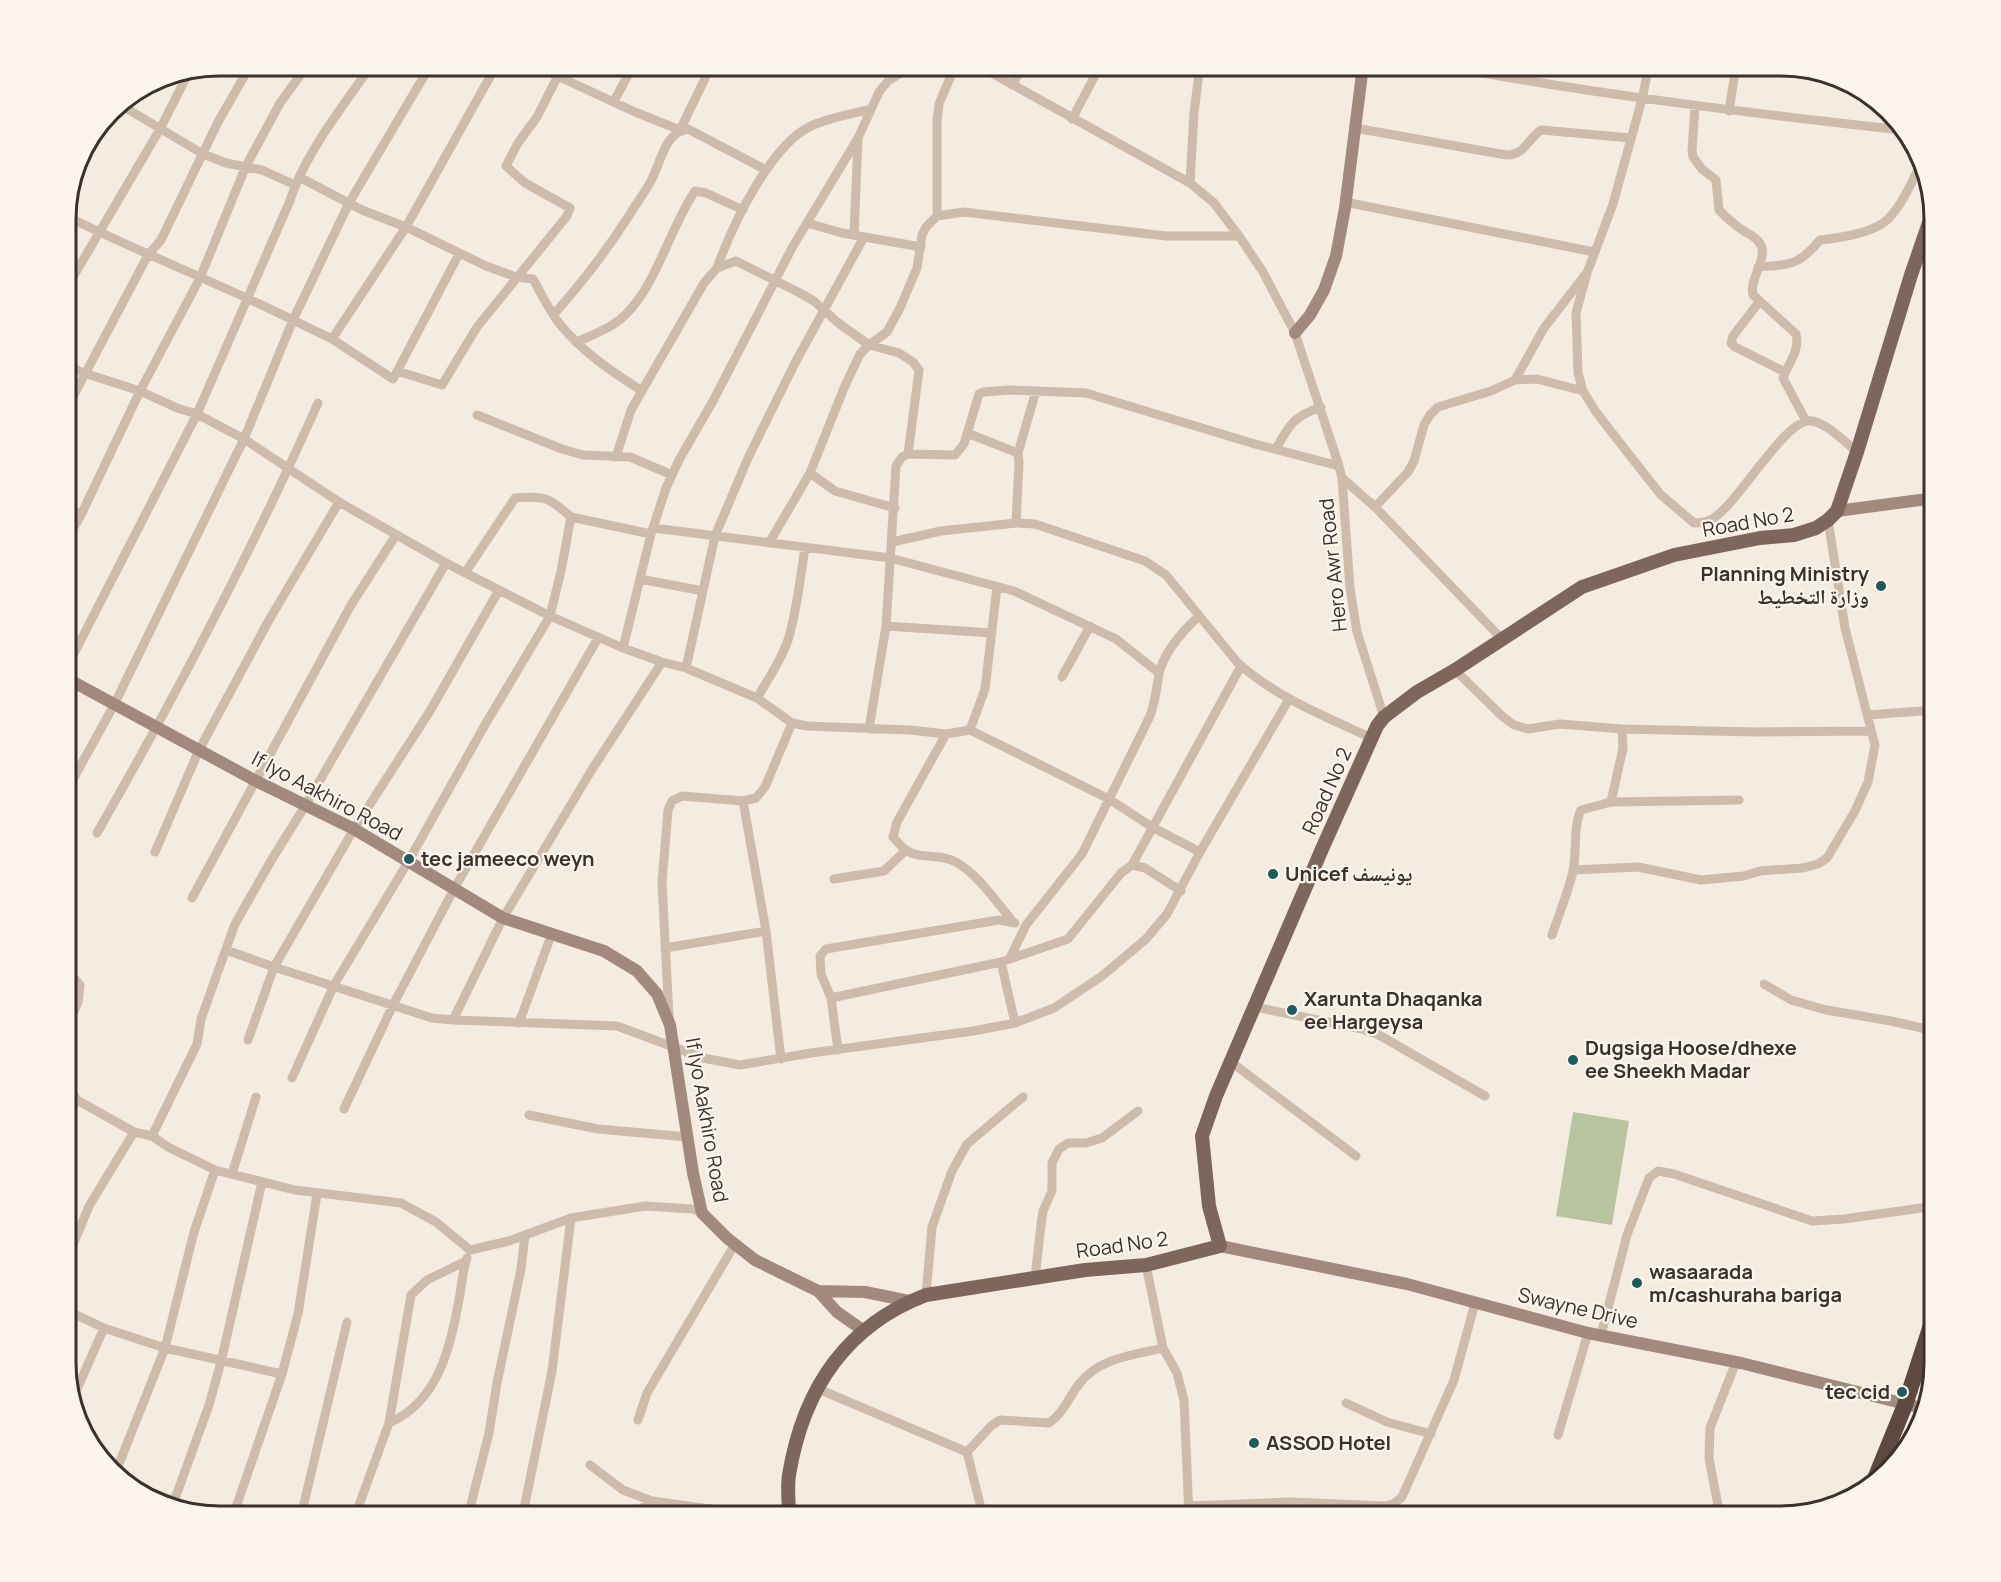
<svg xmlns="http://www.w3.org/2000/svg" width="2001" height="1582" font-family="Manrope,'Noto Naskh Arabic',sans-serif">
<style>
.green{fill:#b8c4a0}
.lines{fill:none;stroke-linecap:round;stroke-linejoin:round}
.street{stroke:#cdbbac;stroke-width:9}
.secondary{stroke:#a18a7d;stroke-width:12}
.primary{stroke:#7d675c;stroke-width:14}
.highway{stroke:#5c4a42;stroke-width:16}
.poi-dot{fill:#1f5a5e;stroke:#fbf5ee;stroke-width:2}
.labels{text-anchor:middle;stroke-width:4.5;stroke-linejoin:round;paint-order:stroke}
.street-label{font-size:20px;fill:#3b302b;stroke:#fbf5ee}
.poi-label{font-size:20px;font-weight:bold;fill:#3b302b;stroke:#fbf5ee;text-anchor:start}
.rim{fill:none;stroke:#3b302b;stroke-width:3}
</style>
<rect width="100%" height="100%" fill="#f4ebe1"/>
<path class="green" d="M1573 1112 1629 1121 1612 1225 1556 1216Z"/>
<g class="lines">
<path class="street" d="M536 66 635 112 680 130 711 66
M979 66 1190 183 1214 203 1239 236 1263 272 1295 333 1339 466 1342 478 1350 588 1357 632 1384 717
M1443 66C1595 94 1748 113 1902 130
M1649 66 1642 99 1613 204 1587 273 1576 313 1578 373 1583 391 1596 412 1631 457 1661 495 1694 523C1701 523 1706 522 1712 519 1738 505 1786 416 1812 421 1828 424 1845 442 1857 452
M1012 85 1023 66
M614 101 633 66
M119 104 203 154 226 163 262 170 295 185
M1695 106 1692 151 1693 157 1702 169 1716 180 1719 210C1726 217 1733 224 1741 229 1746 233 1753 235 1757 240 1773 254 1748 278 1753 295L1796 334C1800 351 1789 362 1783 378L1806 421
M1729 111 1736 66
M1072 119 1100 66
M1355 128 1506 155C1525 155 1526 141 1541 130L1631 138
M299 177 362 210 406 227 486 266 516 277 533 279C541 293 549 310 559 323 582 352 611 371 642 391
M1190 183 1194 112 1200 66
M1345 202 1594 252
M66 216C141 253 218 283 293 320L349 203 430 66
M937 216V121L939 104 955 66
M807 223 842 233 921 247
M854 235 858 139
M1758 267C1791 264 1797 267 1820 240 1839 238 1874 233 1888 219 1903 204 1912 181 1922 162
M717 268C732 226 771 143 813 125 832 117 852 114 871 109
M66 289 160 129 189 72
M1759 302 1733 336 1731 343 1735 347 1785 372
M554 314C582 283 607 250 630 214 637 202 646 191 652 179 661 161 665 132 688 129L766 170
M332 339 393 379 459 254
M577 342C594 334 612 328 625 315 656 286 670 228 695 191L706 193 743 210
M66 365 84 373 140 391 177 408 197 414 244 439 339 502 446 563 550 616 623 648 662 662 686 668 757 698 792 723 807 726 910 730 946 734 970 730 1109 799 1152 827 1200 852
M397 371 442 385 477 327 567 216 570 208 525 183 506 166 518 143 537 117 563 66
M1515 380 1544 328 1585 275
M66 410 148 255 161 240 218 122 250 66
M477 415 562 449 583 455 630 457 672 475
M967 433 1018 453
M1276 449C1289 425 1294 416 1321 407
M616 457 631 410 704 283 717 268 736 261 800 293 814 301 837 322 869 345 899 353 913 362 919 370 908 454
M810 473 835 491 895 508
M1342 478 1375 507 1501 638
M1375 507 1408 472 1414 461 1424 425 1430 415 1438 407 1491 391 1515 380 1537 379 1583 391
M66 508 81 515
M1016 523 1019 463 1018 453 1036 391
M654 528 890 558 1014 591 1116 639 1159 673
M66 541 81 515 140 391 200 278 246 166 280 103 307 66
M892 542 941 531 1016 523 1035 524 1145 561 1166 575 1237 662C1275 697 1326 717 1372 738
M769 543 810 473 844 388 860 354 869 345 887 332 900 308 917 268 922 235 926 227 937 216 964 212 1166 236H1239
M465 573 515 498C544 495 550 498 571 517
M640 579 703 591
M499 590 430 711 354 829 274 967 432 1018 453 1020 617 1026 703 1058 740 1065 811 1053 973 1031 1015 1023 1054 1008 1102 976 1146 939 1167 914 1200 852 1289 699
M886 626 992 633
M623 648 651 534 666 488 679 460 713 401 793 246 858 138 879 92 888 81 904 71 916 66
M686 668 715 536 748 458 795 363 864 237
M66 669 197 414 289 203C305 153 341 109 371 66
M1455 670 1502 716 1514 725 1528 729 1560 724 1622 729 1756 732 1871 731
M1062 677 1090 626
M757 698C768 679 781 661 788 640 797 611 800 579 805 548
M1867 715 1935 710
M869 729 886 626 896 466 902 457 908 454 955 455 964 444 979 394 984 392 1009 390 1086 393 1255 444 1339 466
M970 730 985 689 997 587
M946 734 897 822 893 837C897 841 901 847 906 850 920 860 941 853 956 862 980 876 996 902 1014 923
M66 792 114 705 244 439 293 320 332 339 406 227 496 66
M1611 802 1623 748 1622 729
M97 833C177 693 253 549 318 403
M155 852 199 750 269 620 339 502
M1132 865 1145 868 1181 891
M1573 870 1638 867 1701 880 1744 876 1760 871 1803 868 1818 864 1827 858 1855 811 1868 782 1875 745 1845 628 1828 520
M834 879 884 871 906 850
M192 898 351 605 396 535
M1552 935C1559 914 1568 893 1573 871 1577 852 1573 827 1581 810L1611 802 1739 800
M665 948 766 931
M226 950 274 967 248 1040
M1010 958 1026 925 1082 854 1150 716C1156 699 1156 691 1159 674 1164 651 1183 631 1199 616
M1001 962 1015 1023
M1764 984 1791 1000 1826 1010 1891 1021 1935 1031
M831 998 821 974 820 956 826 949 999 920 1015 923
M1255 1007 1362 1029 1379 1035 1485 1096
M669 1017 662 882 668 810 672 801 682 796 743 801
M453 1020 503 918 591 771 662 662
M519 1023 552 933
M66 1030 78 1002 80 985 66 968
M838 1050 831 998 1001 962 1068 939 1121 873 1132 865 1241 666
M781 1059 766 931 743 801 756 798 765 787 792 723
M1231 1062 1356 1156
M292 1078 334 985 408 862 486 723 550 616 561 571 571 517 651 534
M66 1083 77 1100
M344 1109 393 1005 454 889 598 638
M529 1115 598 1129 688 1137
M66 1116 77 1100 134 1132 152 1136 168 1147 215 1170 295 1190 401 1203 436 1222 470 1250
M152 1136 197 1044 201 1019 235 924 272 859 305 806 446 563
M232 1174 256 1097
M470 1250 509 1241 571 1218 645 1206 693 1209 702 1213
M66 1262 89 1206 134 1132
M1146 1265 1163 1348 1177 1373 1184 1400 1189 1516
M1035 1278 1041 1225 1043 1211 1052 1191V1163L1059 1149 1068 1143H1086L1102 1138 1138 1111
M926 1295 932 1227 952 1171 967 1144 1023 1097
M66 1310 104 1328 165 1348 282 1374
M1601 1335 1627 1235 1649 1178 1658 1171 1674 1174 1812 1221 1844 1219 1935 1206
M816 1388 967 1452
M73 1398 104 1328
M1346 1403 1387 1422 1431 1434
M638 1420 647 1393 735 1244
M389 1423C440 1401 451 1344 460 1294 462 1282 463 1269 467 1258
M1558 1435 1588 1333
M590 1465 623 1490 652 1501 761 1516
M115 1474 165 1348 194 1232 215 1170
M1188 1506 1290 1502 1386 1506 1395 1503 1402 1497 1454 1380 1475 1303
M172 1507 209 1405 221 1362 262 1182
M233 1516 282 1374 298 1314 317 1194
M301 1516 347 1322
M355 1516 389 1423 411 1295 427 1280 466 1261
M468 1516 489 1433 497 1383 521 1269 525 1235
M526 1516 525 1504 552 1371 571 1218
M630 1516 652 1501
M983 1516 967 1452 991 1426 1000 1420 1049 1423C1064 1413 1069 1396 1080 1383 1099 1358 1134 1355 1163 1348
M1720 1516 1709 1458 1710 1428 1736 1362"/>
<path class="secondary" d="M1295 333 1310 315 1324 290 1336 256 1345 208 1363 66
M1837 511 1935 498
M66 678 256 781 354 829 503 918 604 951 637 971 657 994 670 1025 693 1173 702 1213 727 1238 755 1260 818 1291 837 1312 864 1331
M1220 1246 1407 1284 1588 1333 1741 1363 1926 1409
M818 1291 865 1292 909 1301
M135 1488 202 1513"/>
<path class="primary" d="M789 1516C789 1503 787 1488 789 1475 803 1390 845 1326 926 1295L1085 1270 1146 1265 1220 1246 1209 1206 1202 1136 1216 1096 1322 849 1377 726 1384 717 1417 692 1455 670 1582 587 1674 555 1760 538 1794 535 1816 528 1828 520 1837 511 1857 452 1911 275 1933 211"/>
<path class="highway" d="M1874 1481 1905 1405 1935 1313"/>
</g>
<g class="poi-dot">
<circle cx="1881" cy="586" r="6"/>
<circle cx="409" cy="859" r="6"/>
<circle cx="1273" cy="874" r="6"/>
<circle cx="1292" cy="1010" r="6"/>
<circle cx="1573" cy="1060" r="6"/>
<circle cx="1637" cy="1283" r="6"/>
<circle cx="1902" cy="1392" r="6"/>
<circle cx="1254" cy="1443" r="6"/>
</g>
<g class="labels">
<g class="street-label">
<text transform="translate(1748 522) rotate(-10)" y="7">Road No 2</text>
<text transform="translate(1333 565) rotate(-96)" y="7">Hero Awr Road</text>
<text transform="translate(1327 791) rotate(-66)" y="7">Road No 2</text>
<text transform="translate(327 796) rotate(28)" y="7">If Iyo Aakhiro Road</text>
<text transform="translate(707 1120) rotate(80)" y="7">If Iyo Aakhiro Road</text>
<text transform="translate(1122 1245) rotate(-8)" y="7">Road No 2</text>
<text transform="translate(1578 1308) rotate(13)" y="7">Swayne Drive</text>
</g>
<g class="poi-label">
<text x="1869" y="581" text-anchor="end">Planning Ministry<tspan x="1869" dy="23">وزارة التخطيط</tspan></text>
<text x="421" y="866">tec jameeco weyn</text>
<text x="1285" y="881">Unicef يونيسف</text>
<text x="1304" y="1006">Xarunta Dhaqanka<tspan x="1304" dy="23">ee Hargeysa</tspan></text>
<text x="1585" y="1055">Dugsiga Hoose/dhexe<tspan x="1585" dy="23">ee Sheekh Madar</tspan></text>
<text x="1649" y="1279">wasaarada<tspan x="1649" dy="23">m/cashuraha bariga</tspan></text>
<text x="1890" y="1399" text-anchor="end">tec cid</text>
<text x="1266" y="1450">ASSOD Hotel</text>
</g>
</g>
<path d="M0 0H2001V1582H0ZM219 76H1781A143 143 0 0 1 1924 219V1363A143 143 0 0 1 1781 1506H219A143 143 0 0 1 76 1363V219A143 143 0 0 1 219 76Z" fill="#fbf5ee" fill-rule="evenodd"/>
<path class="rim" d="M219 76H1781A143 143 0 0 1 1924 219V1363A143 143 0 0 1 1781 1506H219A143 143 0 0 1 76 1363V219A143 143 0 0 1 219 76Z"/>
</svg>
